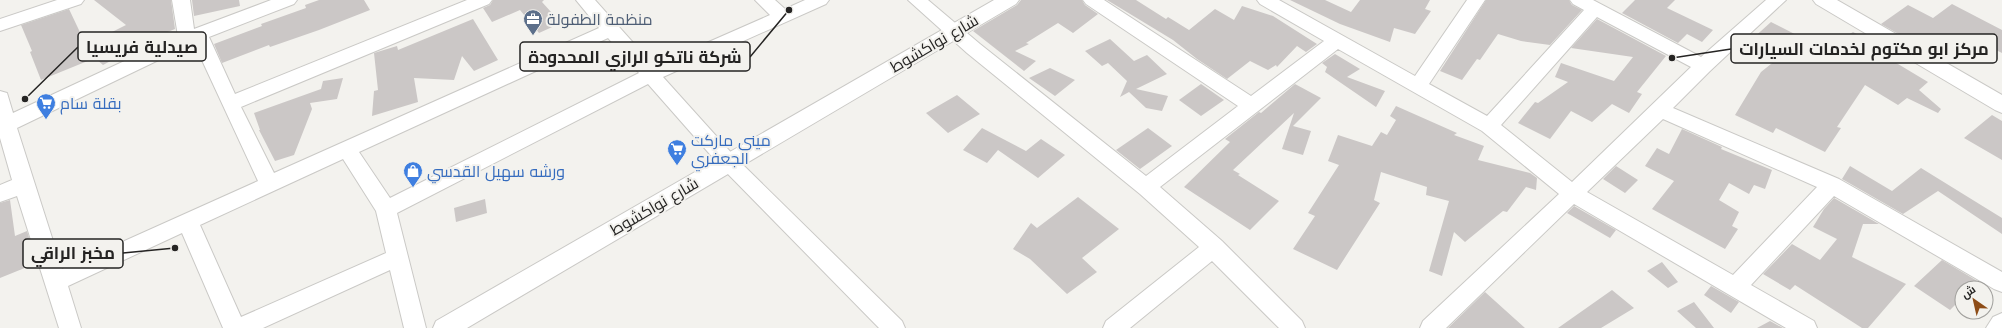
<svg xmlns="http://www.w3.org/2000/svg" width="2002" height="328" font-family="Jost,Cairo,sans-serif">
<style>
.building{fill:#cbc7c6}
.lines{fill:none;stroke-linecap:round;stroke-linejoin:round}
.minor-casing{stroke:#cac9c6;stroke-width:2}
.tertiary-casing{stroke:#cac9c6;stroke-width:2}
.secondary-casing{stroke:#cac9c6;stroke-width:2}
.minor{fill:#fff;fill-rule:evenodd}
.tertiary{fill:#fff;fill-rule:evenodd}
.secondary{fill:#fff;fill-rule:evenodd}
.labels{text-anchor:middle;stroke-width:4;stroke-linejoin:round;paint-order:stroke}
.service-label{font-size:16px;fill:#4e5e75;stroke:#f3f2ee;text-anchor:start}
.street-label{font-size:16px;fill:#252423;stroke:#f3f2ee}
.shop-label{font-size:16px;fill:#366cbe;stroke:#f3f2ee;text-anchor:start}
.leader{fill:none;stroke:#252423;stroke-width:1.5}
.callout-dot{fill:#252423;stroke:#f3f2ee;stroke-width:1.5}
.callout{fill:#f3f2ee;stroke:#252423;stroke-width:1.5}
.callout-label{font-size:17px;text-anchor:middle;font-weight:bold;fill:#252423}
</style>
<rect width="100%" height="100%" fill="#f3f2ee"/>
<path class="building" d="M94 0H171L175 29 133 46 135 48 103 65 95 58 41 80 30 52 32 51 21 25 69 9 86 45 126 25Z
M192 0H239L240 6 194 16Z
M319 0H364L370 10 319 30 270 47 269 45 222 63 214 44 262 26 261 24 306 8 305 5Z
M493 0H544L542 2 561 23 539 33 520 10 492 22 483 8 490 5Z
M1021 0H1082L1085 5 1098 14 1073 33 1058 23 1026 43 1029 44 1015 51 1036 61 1024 71 973 31 1017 5Z
M1107 0H1136L1166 19 1168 17 1189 30 1215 9 1234 20 1242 6 1273 16 1317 44 1306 52 1297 46 1277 67 1276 65 1268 70 1250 61 1227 79 1197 59 1173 40Z
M1290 0H1325L1351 12 1360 0H1430L1425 9 1431 11 1415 34 1394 28 1390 42 1340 24Z
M1486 0H1569L1572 5 1582 10 1550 45 1521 41 1498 34 1480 60 1477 59 1462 80 1440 71Z
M1635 0H1675L1667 8 1713 30 1702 42 1687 34 1678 43 1622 13Z
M1952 4 2002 30V53L1980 42 1955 62 1905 34 1902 36 1881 24 1908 5 1933 18Z
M473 19 498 60 474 71 462 56 454 80 414 78 418 102 372 116 374 91 378 90 374 53 397 46 398 50Z
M1597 19 1666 56 1637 92 1642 94 1629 113 1612 104 1592 122 1571 111 1550 139 1518 123 1535 102 1538 103 1568 82 1555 77 1561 63 1614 81 1633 57 1571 48Z
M1771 22 1824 49 1853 32 1863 37 1866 35 1885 47 1878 52 1928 82 1919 90 1941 109 1938 113 1907 98 1898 105 1865 85 1837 127 1841 128 1825 152 1776 128 1773 133 1735 115 1761 72 1781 56 1751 40Z
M1110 39 1134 61 1147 55 1167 74 1136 89 1168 96 1162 111 1146 108 1129 92 1120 97 1127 81 1108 63 1102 66 1085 51Z
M1335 54 1360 69 1347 77 1385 91 1376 107 1325 72 1327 67 1322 63Z
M1050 68 1075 80 1055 96 1029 78Z
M343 78 337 99 310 103 312 109 294 155 275 161 259 130H260L254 113 321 89 323 81Z
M1201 84 1224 100 1201 116 1179 100Z
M1295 84 1321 98 1293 126 1311 131 1303 155 1282 149 1294 113 1233 170 1240 174 1238 175 1279 201 1250 230 1184 187 1230 142 1225 139 1259 112 1261 113Z
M957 95 980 114 948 133 926 113Z
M1396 106 1457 133 1454 135 1484 146 1478 160 1530 173 1537 178 1536 190 1526 187 1507 212 1503 211 1465 242 1454 232 1442 276 1429 271 1449 201 1426 195 1427 187 1381 172 1374 200 1380 203 1337 270 1293 249 1315 216 1308 213 1339 165 1328 161 1338 135 1372 146 1381 132 1387 135 1396 120 1390 116Z
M1992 115 2002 121V160L1964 138Z
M982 128 1026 151 1041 139 1065 155 1038 178 998 150 987 163 963 150Z
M1148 128 1172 146 1140 169 1116 150Z
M1682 129 1722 147 1721 149 1772 170 1765 189 1754 185 1749 194 1729 183 1719 200 1739 212 1732 226 1738 229 1725 249 1652 209 1674 181 1645 166 1657 148 1669 154Z
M1616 166 1638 180 1625 193 1603 179Z
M1850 166 1892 191 1921 168 2002 218V234L1938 191 1903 214 1842 179Z
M1078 197 1119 229 1082 258 1097 272 1067 294 1030 259 1013 249 1031 223 1037 228Z
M1834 198 1879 224H1863L1852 257 1906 284 1868 328H1862L1795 285 1790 290 1763 274 1792 244 1820 260 1837 239 1813 227 1824 209Z
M485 199 487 213 456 222 454 208Z
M10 200 15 236 27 231 37 263 0 278V203Z
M1574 206 1616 230 1610 238 1567 213Z
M1942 260 1979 282 1973 288H1962V298L1950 310 1914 286Z
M1662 262 1678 282 1668 288 1647 271Z
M1711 286 1739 302 1731 313 1704 295Z
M1612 290 1634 308 1601 328H1558Z
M1485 292 1525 328H1448Z
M1694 302 1714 328H1696L1677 311Z
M1770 321 1783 328H1757Z"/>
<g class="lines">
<g class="minor-casing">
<path id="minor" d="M57 0H84L81 4 0 31V19Z
M172 0H190L194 29 271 0H297L294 4 209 37 235 94 467 0H492L489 4 241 107 274 173 599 28 576 0H595L654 66 770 15 755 0H775L785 9 805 0H829L826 4 663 77 736 158 902 321 905 328H879L722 168 648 84 397 213 426 328H404L390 270 263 328H223L182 233 68 286 81 328H59L17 196 0 202V185L12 180 0 138V91L7 93 13 113 178 36ZM608 38 639 73 390 198 359 152ZM194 43 258 181 62 269 17 128ZM343 159 376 211 386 253 241 317 200 225Z
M908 0H928L980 44 1146 176 1238 106 1086 4 1083 0H1104L1251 96 1324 41 1260 4 1257 0H1279L1415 76 1467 0H1485L1429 84 1487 116 1584 10 1573 4 1570 0H1593L1701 57 1766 0H1786L1710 71 1673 108 1839 179 2002 272V292L1994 289 1834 196 1751 285 1814 321 1817 328H1786L1574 204 1446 328H1420L1423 321 1559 194 1482 131 1338 49 1160 187 1222 241 1302 321 1305 328H1279L1212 261 1130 328H1103L1106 321 1199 247 1140 194 967 53ZM1597 17 1691 67 1572 182 1501 125ZM1663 119 1817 187 1733 275 1587 192Z"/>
</g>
<g class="tertiary-casing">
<path id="tertiary" d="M994 0H1019L1016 4 467 328H433L436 321Z
M1813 0H1837L2002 95V113L1995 110 1816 4Z"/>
</g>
<g class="secondary-casing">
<path id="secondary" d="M2002 313V328H1986L1993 317Z"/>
</g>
<use href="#minor" class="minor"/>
<use href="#tertiary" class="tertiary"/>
<use href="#secondary" class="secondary"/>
</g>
<defs>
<g id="office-pin" transform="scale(1)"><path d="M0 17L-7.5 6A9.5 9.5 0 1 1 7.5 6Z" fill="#5c6f8a" stroke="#f3f2ee"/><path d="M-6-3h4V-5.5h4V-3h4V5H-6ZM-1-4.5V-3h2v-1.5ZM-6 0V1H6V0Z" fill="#fff"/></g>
<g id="supermarket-pin" transform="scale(1)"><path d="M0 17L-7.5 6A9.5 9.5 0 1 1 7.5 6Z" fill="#3f7fe0" stroke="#f3f2ee"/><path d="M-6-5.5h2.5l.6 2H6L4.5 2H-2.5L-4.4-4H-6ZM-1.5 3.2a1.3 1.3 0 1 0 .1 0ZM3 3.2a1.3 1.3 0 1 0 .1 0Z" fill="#fff"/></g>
<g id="shop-pin" transform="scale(1)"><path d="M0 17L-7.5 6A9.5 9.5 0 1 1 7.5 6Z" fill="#3f7fe0" stroke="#f3f2ee"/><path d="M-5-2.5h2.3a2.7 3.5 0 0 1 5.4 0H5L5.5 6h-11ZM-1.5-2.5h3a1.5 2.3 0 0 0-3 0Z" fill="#fff"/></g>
</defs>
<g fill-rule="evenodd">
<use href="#office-pin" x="533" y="19"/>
<use href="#supermarket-pin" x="46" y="103"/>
<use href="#supermarket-pin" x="677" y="149"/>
<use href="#shop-pin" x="413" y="171"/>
</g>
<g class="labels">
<g class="service-label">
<text x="547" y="25">منظمة الطفولة</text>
</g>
<g class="street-label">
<text transform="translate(934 43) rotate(-30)" y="6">شارع نواكشوط</text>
<text transform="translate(654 206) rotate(-30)" y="6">شارع نواكشوط</text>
</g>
<g class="shop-label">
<text x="60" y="109">بقلة سام</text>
<text x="691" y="146">ميني ماركت<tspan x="691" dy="18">الجعفري</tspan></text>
<text x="427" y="177">ورشه سهيل القدسي</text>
</g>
</g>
<path class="leader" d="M25 99L78 47M1672 58L1731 49M789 10L750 57M175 248L123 253"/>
<g class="callout-dot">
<circle cx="25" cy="99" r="4"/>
<circle cx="1672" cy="58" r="4"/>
<circle cx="789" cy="10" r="4"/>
<circle cx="175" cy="248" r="4"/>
</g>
<g class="callout">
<rect x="78" y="32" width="128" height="29" rx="4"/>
<rect x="1731" y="34" width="266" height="29" rx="4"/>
<rect x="520" y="42" width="230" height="29" rx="4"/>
<rect x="23" y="239" width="100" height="29" rx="4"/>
</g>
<g class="callout-label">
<text x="142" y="53">صيدلية فريسيا</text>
<text x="1864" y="55">مركز ابو مكتوم لخدمات السيارات</text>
<text x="635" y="63">شركة ناتكو الرازي المحدودة</text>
<text x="73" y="259">مخبز الراقي</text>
</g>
<g transform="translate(1974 300) rotate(326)"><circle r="19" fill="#f3f2ee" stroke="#a1a09d"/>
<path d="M0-3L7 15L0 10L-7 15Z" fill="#8e4d17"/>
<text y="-6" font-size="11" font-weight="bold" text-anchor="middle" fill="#252423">ش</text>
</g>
</svg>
